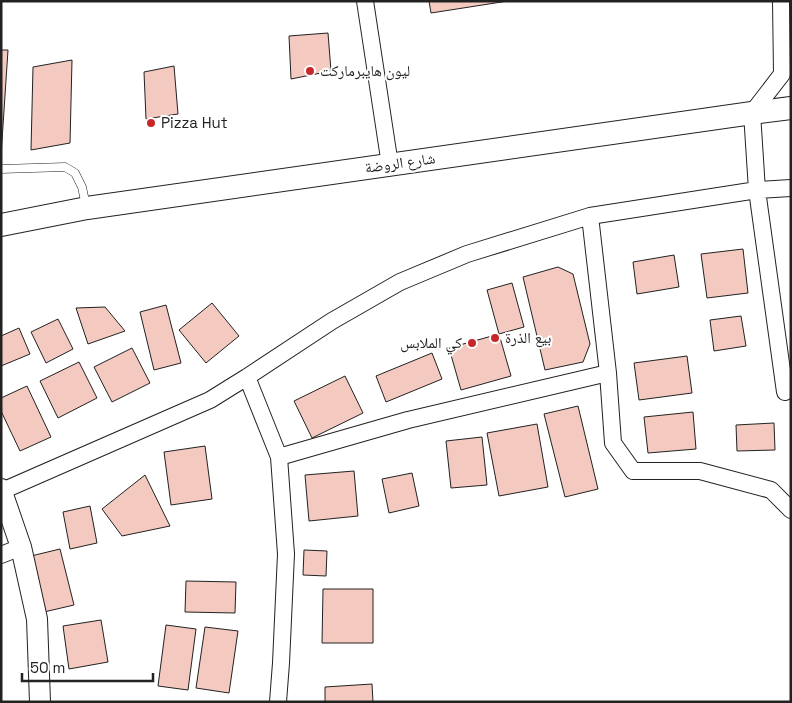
<svg xmlns="http://www.w3.org/2000/svg" width="792" height="703" font-family="'Space Grotesk','Noto Naskh Arabic',sans-serif">
<style>
.building{fill:#f3c9c0;stroke:#222}
.lines{fill:none;stroke-linecap:round;stroke-linejoin:round}
.service-casing{stroke:#222;stroke-width:9}
.minor-casing{stroke:#222;stroke-width:18}
.tertiary-casing{stroke:#222;stroke-width:22}
.secondary-casing{stroke:#222;stroke-width:24}
.service{stroke:#fff;stroke-width:8}
.minor{stroke:#fff;stroke-width:16}
.tertiary{stroke:#fff;stroke-width:20}
.secondary{stroke:#fff;stroke-width:22}
.poi-dot{fill:#c62828;stroke:#fff;stroke-width:2}
.labels{text-anchor:middle;stroke-width:4;stroke-linejoin:round;paint-order:stroke}
.poi-label{font-size:15px;fill:#222;stroke:#fff;text-anchor:start}
.street-label{font-size:15px;fill:#222;stroke:#fff}
</style>
<rect width="100%" height="100%" fill="#fff"/>
<path class="building" d="M429 1H508L431 13Z
M328 33 331 71 291 79 289 36Z
M1 50H8L1 156Z
M72 60 70 143 31 150 33 67Z
M174 66 178 114 146 119 144 72Z
M743 249 748 293 707 298 701 254Z
M674 255 679 287 637 294 633 262Z
M558 267 573 274 590 344 583 362 545 370 523 277Z
M512 283 524 327 499 334 487 290Z
M212 303 239 336 206 363 179 330Z
M166 305 181 363 154 370 140 312Z
M105 307 125 331 88 344 76 308Z
M741 316 746 346 714 351 710 320Z
M58 319 73 349 46 363 31 332Z
M19 328 30 354 1 366V336Z
M499 334 511 376 461 390 449 348Z
M132 348 150 383 112 402 94 367Z
M432 353 442 379 386 402 376 376Z
M687 356 692 393 639 400 634 363Z
M79 362 97 398 58 418 40 381Z
M345 376 363 413 312 438 294 401Z
M27 386 51 437 20 451 1 411V398Z
M578 406 598 489 565 497 544 414Z
M693 412 696 449 648 453 644 417Z
M774 423 775 450 737 451 736 425Z
M537 424 548 487 499 496 487 433Z
M482 437 487 485 451 488 446 441Z
M205 446 212 499 171 505 164 452Z
M354 471 358 516 309 521 305 475Z
M412 473 419 506 389 513 382 479Z
M145 475 170 526 122 536 102 509Z
M90 506 97 543 70 549 63 512Z
M60 549 74 605 44 612 31 556Z
M304 550 327 551 326 576 303 575Z
M186 581 236 582 235 613 185 612Z
M323 589H373V643H322Z
M101 620 108 662 69 669 63 626Z
M166 625 196 629 188 690 158 686Z
M205 627 238 631 229 693 196 688Z
M372 684 373 702H325V687Z"/>
<g class="lines">
<g class="service-casing">
<path id="service" d="M1 169 65 167 75 173 82 187 86 206"/>
</g>
<g class="minor-casing">
<path id="minor" d="M365 1 390 165
M781 1 782 74 752 113 757 190 785 392
M590 216 608 373 613 443 633 471H700L771 490 791 510
M247 377 279 457 286 554 281 663 278 702
M279 457 408 420 608 373
M2 491 210 400 247 377 332 321 400 282 467 254 590 216 757 190 791 188
M1 555 21 547"/>
</g>
<g class="tertiary-casing">
<path id="tertiary" d="M1 489 21 547 37 619 40 702"/>
</g>
<g class="secondary-casing">
<path id="secondary" d="M1 225 87 208 752 113 791 108"/>
</g>
<use href="#service" class="service"/>
<use href="#minor" class="minor"/>
<use href="#tertiary" class="tertiary"/>
<use href="#secondary" class="secondary"/>
</g>
<g class="poi-dot">
<circle cx="310" cy="71" r="5"/>
<circle cx="151" cy="123" r="5"/>
<circle cx="495" cy="338" r="5"/>
<circle cx="472" cy="343" r="5"/>
</g>
<g class="labels">
<g class="poi-label">
<text x="320" y="76">ليون هايبرماركت</text>
<text x="161" y="128">Pizza Hut</text>
<text x="505" y="343">بيع الذرة</text>
<text x="462" y="348" text-anchor="end">كي الملابس</text>
</g>
<g class="street-label">
<text transform="translate(400 163) rotate(-8)" y="5">شارع الروضة</text>
</g>
</g>
<rect width="792" height="703" fill="none" stroke="#222222" stroke-width="5"/>
<path d="M22 673v8h131v-8" fill="none" stroke="#222222" stroke-width="2.5"/>
<text x="30" y="673" font-size="15" fill="#222222" stroke="#ffffff" stroke-width="4" paint-order="stroke">50 m</text>
</svg>
